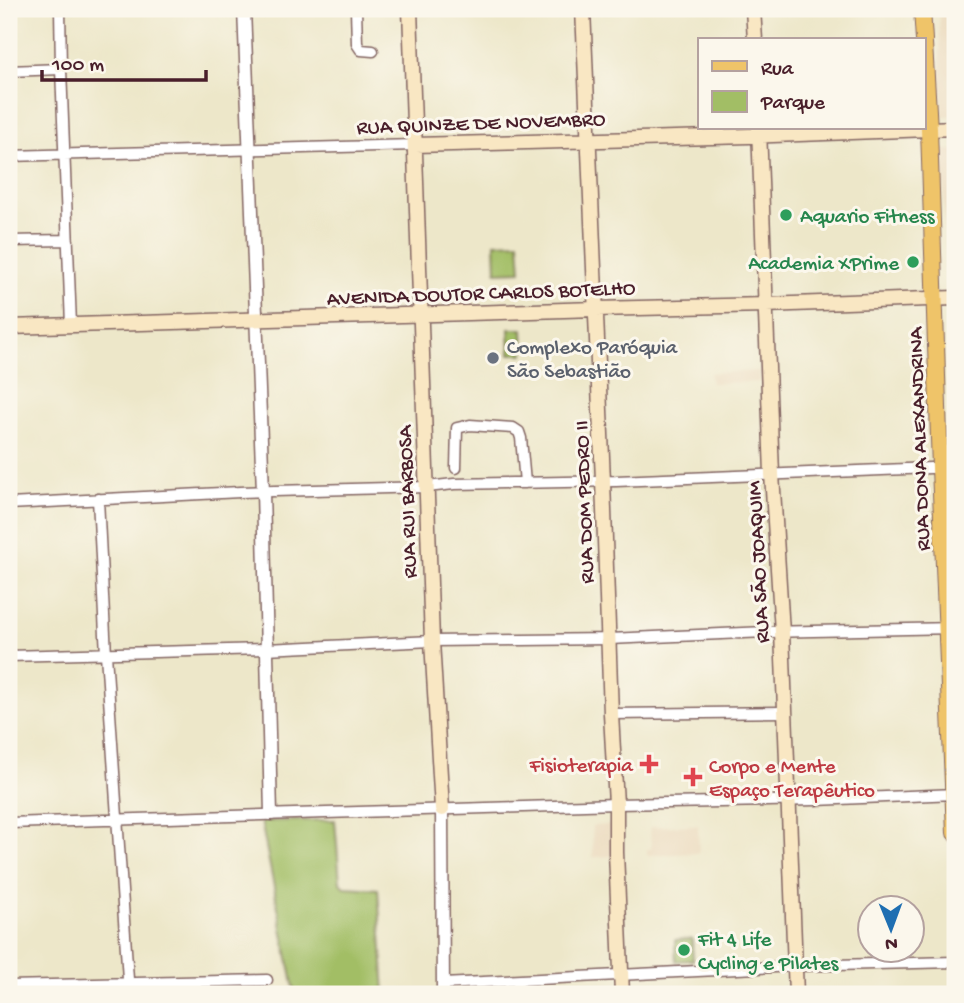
<svg xmlns="http://www.w3.org/2000/svg" width="964" height="1003" font-family="'Gochi Hand',sans-serif">
<style>
.built{fill:#ead8ba}
.green{fill:#a2be65;stroke:#766e48;stroke-width:2}
.lines{fill:none;stroke-linecap:round;stroke-linejoin:round}
.minor-casing{stroke:#836562;stroke-width:13}
.tertiary-casing{stroke:#836562;stroke-width:15}
.secondary-casing{stroke:#836562;stroke-width:17}
.primary-casing{stroke:#836562;stroke-width:18}
.minor{stroke:#fff;stroke-width:10}
.tertiary{stroke:#fff;stroke-width:12}
.secondary{stroke:#f9e7c3;stroke-width:14}
.primary{stroke:#efc469;stroke-width:16}
.leisure-dot{fill:#2e9e5b;stroke:#fbf7ec;stroke-width:2.5}
.worship-dot{fill:#6b7280;stroke:#fbf7ec;stroke-width:2.5}
.health-dot{fill:#e0444e;stroke:#fbf7ec;stroke-width:2.5}
.labels{text-anchor:middle;stroke-width:6;stroke-linejoin:round;paint-order:stroke}
.street-label{font-size:21px;fill:#4a1f2b;stroke:#fbf7ec}
.leisure-label{font-size:21px;fill:#27864d;stroke:#fbf7ec;text-anchor:start}
.worship-label{font-size:21px;fill:#5b616d;stroke:#fbf7ec;text-anchor:start}
.health-label{font-size:21px;fill:#be3a42;stroke:#fbf7ec;text-anchor:end}
</style>
<rect width="100%" height="100%" fill="#fbf7ec"/>
<filter id="ink" filterUnits="userSpaceOnUse"><feTurbulence type="fractalNoise" baseFrequency=".0143" numOctaves="2"/><feDisplacementMap in="SourceGraphic" scale="14" xChannelSelector="R" yChannelSelector="G"/><feConvolveMatrix kernelMatrix="1 2 1 2 8 2 1 2 1" color-interpolation-filters="sRGB"/></filter>
<filter id="wash" filterUnits="userSpaceOnUse"><feTurbulence type="fractalNoise" baseFrequency=".00686" numOctaves="4" result="noise"/><feDisplacementMap in="SourceGraphic" scale="28" xChannelSelector="R" yChannelSelector="G"/><feGaussianBlur stdDeviation="1.57" result="paint"/><feColorMatrix in="noise" values="0 0 0 0 0 0 0 0 0 0 0 0 0 0 0 0 0 1.4 0 .05"/><feComposite in="paint" operator="in"/></filter>
<g filter="url(#wash)">
<rect width="100%" height="100%" fill="#ede7c9"/>
<path class="built" d="M939 9H955V116H942Z
M942 150H955V278H947Z
M759 371V382L711 383 710 373Z
M949 476H955V613H954Z
M612 825 613 856 593 857 592 826Z
M698 825 699 853 647 855V849H651L650 827Z"/>
<path class="green" d="M519 242 521 271 496 272 495 243Z
M509 329H523L524 354H510Z
M335 820 340 883 345 887 378 889 385 994H295L261 821Z
M692 939 693 960 676 961 675 940Z"/>
</g>
<g filter="url(#ink)">
<g class="lines">
<g class="minor-casing">
<path id="minor" d="M60 9 61 69 71 325
M356 9 357 44 361 50 373 51
M9 71 61 69
M9 156 415 145
M9 241 68 240
M456 468 457 428 470 425 513 428 519 432 521 438 525 483
M98 499 106 654 129 994
M9 504 240 492 427 487 454 484 616 481 955 467
M9 656 266 649 432 641 609 639 766 632 955 628
M611 714 786 712
M9 823 616 804 816 800 955 794
M443 984 795 966 955 962
M9 986 267 980"/>
</g>
<g class="tertiary-casing">
<path id="tertiary" d="M244 9 263 491 271 814
M442 809 443 994"/>
</g>
<g class="secondary-casing">
<path id="secondary" d="M410 9 432 641 442 809
M583 9 603 481 611 714 616 804V852L622 994
M753 9 755 40
M759 128 772 474 782 632 796 994
M415 145 749 136 955 128
M9 327 596 309 766 305 955 298"/>
</g>
<g class="primary-casing">
<path id="primary" d="M922 9 924 40
M924 43 929 129 940 468 955 833"/>
</g>
<use href="#minor" class="minor"/>
<use href="#tertiary" class="tertiary"/>
<use href="#secondary" class="secondary"/>
<use href="#primary" class="primary"/>
</g>
</g>
<g class="leisure-dot">
<circle cx="786" cy="215" r="7"/>
<circle cx="913" cy="262" r="7"/>
<circle cx="684" cy="950" r="7"/>
</g>
<circle class="worship-dot" cx="493" cy="358" r="7"/>
<g class="health-dot">
<path d="M645.5 753.5h7v7h7v7h-7v7h-7v-7h-7v-7h7z"/>
<path d="M689.5 766.5h7v7h7v7h-7v7h-7v-7h-7v-7h7z"/>
</g>
<g class="labels">
<g class="street-label">
<text transform="translate(481 122) rotate(-2)" y="7">RUA QUINZE DE NOVEMBRO</text>
<text transform="translate(481 292) rotate(-2)" y="7">AVENIDA DOUTOR CARLOS BOTELHO</text>
<text transform="translate(918 439) rotate(-92)" y="7">RUA DONA ALEXANDRINA</text>
<text transform="translate(406 502) rotate(-92)" y="7">RUA RUI BARBOSA</text>
<text transform="translate(583 502) rotate(-92)" y="7">RUA DOM PEDRO II</text>
<text transform="translate(757 562) rotate(-93)" y="7">RUA SÃO JOAQUIM</text>
</g>
<g class="leisure-label">
<text x="800" y="222">Aquario Fitness</text>
<text x="899" y="269" text-anchor="end">Academia XPrime</text>
<text x="698" y="945">Fit 4 Life<tspan x="698" dy="24">Cycling e Pilates</tspan></text>
</g>
<g class="worship-label">
<text x="507" y="353">Complexo Paróquia<tspan x="507" dy="24">São Sebastião</tspan></text>
</g>
<g class="health-label">
<text x="633" y="771">Fisioterapia</text>
<text x="709" y="772" text-anchor="start">Corpo e Mente<tspan x="709" dy="24">Espaço Terapêutico</tspan></text>
</g>
</g>
<rect width="964" height="1003" fill="none" stroke="#fbf7ec" stroke-width="35"/>
<rect x="698" y="38" width="228" height="91" fill="#fbf7ec" stroke="#b4a19f" stroke-width="2"/>
<rect x="712" y="61" width="35" height="10" fill="#efc469" stroke="#b4a19f" stroke-width="2"/>
<text x="761" y="74" font-size="21" fill="#4a1f2b">Rua</text>
<rect x="712" y="91" width="35" height="21" fill="#a2be65" stroke="#b4a19f" stroke-width="2"/>
<text x="761" y="108" font-size="21" fill="#4a1f2b">Parque</text>
<g transform="translate(891 929) rotate(179)"><circle r="33" fill="#fbf7ec" stroke="#b4a19f" stroke-width="2"/>
<path d="M0-5L12 26L0 18L-12 26Z" fill="#1f6fb2"/>
<text y="-10" font-size="19" font-weight="bold" text-anchor="middle" fill="#4a1f2b">N</text>
</g>
<path d="M42 70v10h164v-10" fill="none" stroke="#4a1f2b" stroke-width="3.5"/>
<text x="52" y="70" font-size="21" fill="#4a1f2b" stroke="#fbf7ec" stroke-width="5" paint-order="stroke">100 m</text>
</svg>
